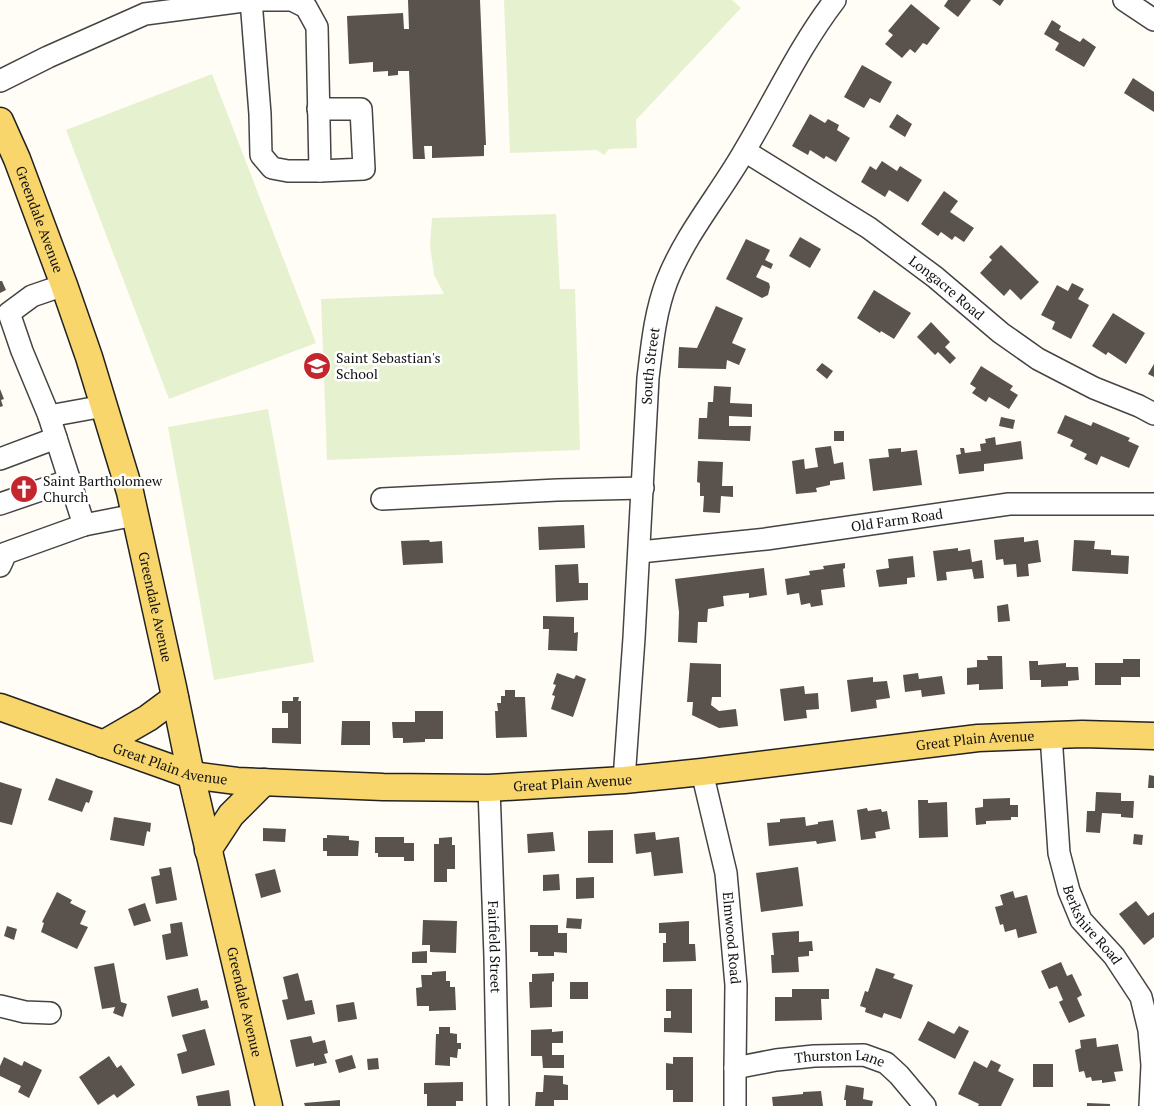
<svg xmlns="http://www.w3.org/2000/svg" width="1154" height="1106" font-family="'PT Serif',serif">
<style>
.pitch{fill:#e6f2cf}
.building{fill:#5a524d}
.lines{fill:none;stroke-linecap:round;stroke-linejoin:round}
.minor-casing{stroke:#444;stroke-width:24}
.major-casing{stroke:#222;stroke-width:29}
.minor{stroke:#fff;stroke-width:21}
.major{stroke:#f9d66b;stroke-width:26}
.labels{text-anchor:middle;stroke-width:5;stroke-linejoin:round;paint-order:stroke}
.street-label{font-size:14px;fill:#111;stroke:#fff}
.poi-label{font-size:14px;fill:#111;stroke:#fff;text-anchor:start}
</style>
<rect width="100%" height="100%" fill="#fffdf5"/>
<path class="pitch" d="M504 0H732L741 8 636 120 637 148 609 149 604 155 597 150 510 153Z
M212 74 316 343 169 399 66 130Z
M556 214 560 289H575L580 450 327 460 321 299 444 294 434 275 430 245 432 218Z
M268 409 314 662 214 680 168 427Z"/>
<path class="building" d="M408 0H480L486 145H484V156L432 158V146H424L425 159H413L409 71H398V75L388 76V71L373 72V62L349 64 347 16 403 13 404 29H409Z
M948 0H971L958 17 944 6Z
M992 0H1004L1000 6Z
M911 4 940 28 927 45 923 43 915 53 910 49 902 58 885 44 893 35 888 31Z
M1052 20 1061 26 1059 30 1080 42 1083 38 1096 47 1084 67 1055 50 1059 43 1044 34Z
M862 65 892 82 880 103 870 98 864 108 844 97Z
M1133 78 1154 92V112L1124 93Z
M810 114 825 123 828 119 839 125 837 130 850 138 836 162 826 156 824 159 810 150 808 155 792 146Z
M897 114 912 124 905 137 889 127Z
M882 161 897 171 900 166 922 180 908 202 889 190 885 197 861 182 870 166 876 170Z
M944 191 958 201 950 212 974 228 964 242 955 236 952 240 941 232 938 236 921 224Z
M800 237 821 249 810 268 789 256Z
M746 239 770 250 765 260 773 264 771 269 762 265 756 277 769 283 770 287 768 295 762 298 726 279Z
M1001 245 1039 282 1021 300 1010 289 1004 296 980 273 992 260 989 257Z
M0 281H2L6 290 0 293Z
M1072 283 1084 289 1078 299 1089 305 1071 339 1052 329 1055 322 1041 315 1057 285 1068 291Z
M874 290 911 313 894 339 881 331 880 333 857 318Z
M716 306 743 318 732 343 746 349 739 365 727 360 726 369 678 368 679 347 697 348Z
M1113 313 1145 333 1126 364 1108 352 1106 355 1092 346Z
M931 322 950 342 945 347 956 358 950 364 938 352 935 355 917 337Z
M822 363 833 371 827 379 816 370Z
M1154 364V377L1148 374Z
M981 366 1013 386 1010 390 1018 395 1009 409 989 397 986 402 972 393 976 388 970 384Z
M714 386 731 387 730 403 752 404V417L729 416V426H751L750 441 698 439 699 418H707L708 402H713Z
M0 389 4 399 1 400 3 406 0 407Z
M1065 415 1091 426 1093 422 1130 438 1128 441 1139 446 1129 468 1101 456 1097 465 1084 459 1087 454 1070 446 1073 440 1057 433Z
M1001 417 1015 420 1013 429 999 426Z
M834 431H844V441H834Z
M995 437 996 445 1021 441 1023 459 984 464V471L959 474 956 455 961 454 960 448H964L965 453 981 451 980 444 986 443 985 439Z
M831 446 834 464 843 462 845 479 830 481V485L816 488 817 492 796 494 792 461 804 459 805 469 818 467 815 448Z
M901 448V452L917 450 922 485 873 491 869 459 889 457 888 449Z
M698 461 723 462 722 486H733V497L721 496 720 513 703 512 704 496H700V483L697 482Z
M584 525 585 548 539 550 538 527Z
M1024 537V542L1038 540 1041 562 1028 564 1029 576 1017 577 1016 564 1004 565 1003 559 996 560 994 540Z
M429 540 430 542 442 541 443 563 403 565 401 541Z
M1074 540 1095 541 1094 549 1111 550V555L1129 556 1128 574 1072 571Z
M958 548V551L970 549 972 562 982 560 984 578 974 579 972 569 946 572 947 580 937 581 933 551Z
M913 556 915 577 907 578V584L879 587 876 570 889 568 888 559Z
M845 563V568L843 569 845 587 821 590 823 605 811 607 810 603 801 605 799 593 787 595 785 579 810 575 809 571 824 569 823 566Z
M578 564 579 583H588V600L556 602 555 565Z
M764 568 767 595 749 598V593L723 596 724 606 708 609 707 622H698L697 643 678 642 679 612 675 579Z
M1008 604 1010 621 998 622 997 606Z
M543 616 574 617V633L578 632 577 651 548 650 549 629H543Z
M987 656H1002L1003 689 979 690V684L967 685V668L977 667V660H988Z
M1123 659H1140V677H1121V685H1095V663H1123Z
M1029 661H1038V665L1066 663V667H1078L1079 680 1068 681V686L1041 687V680H1030Z
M690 663 721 664V697H712L711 705 719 711 736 709 738 726 719 728 692 715 693 702H687Z
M557 673 574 679 576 675 586 679 573 717 551 709 555 696 552 695 556 685 553 684Z
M918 673 919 679 942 676 945 694 922 697 921 690 905 692 903 675Z
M873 677V682L887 681 890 698 876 700 877 708 851 712 847 680Z
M804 686 805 694 818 693 819 709 806 710 807 718 784 721 780 689Z
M505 690H515V697H525L527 737 496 738 495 711H498L497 703H501V696H505Z
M293 697H299L298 701H301V744L272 743V728H288V713H282V701H293Z
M415 711H443V739H425V742L403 743V738H393L392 722H415Z
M342 721H370V745H341Z
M1149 775 1154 776V788H1148Z
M56 778 93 791 89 803 86 802 82 812 48 800Z
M0 782 22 789 12 825 0 822Z
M1096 792 1121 793V801H1134L1133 818 1121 817V814L1102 813 1100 833 1086 832 1087 811H1095Z
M1010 798V805H1018V817H1011V820L986 821V824L976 825 975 808 983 807V799Z
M918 800H928V803L947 802 948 837 919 838Z
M867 808 868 811 881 809 882 812 887 811 890 829 875 832 876 838 861 840 857 810Z
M114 817 151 823 150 832 147 831 144 846 110 840Z
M805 817 806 826 818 824V822L833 820 836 841 817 844 816 841 769 846 767 823 780 822V819Z
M263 828 286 829 285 842 263 841Z
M613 830V863H588V831Z
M553 832 555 851 528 853 527 834Z
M655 832 656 840 679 837 683 873 654 876 651 852 636 854 634 834Z
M1134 834 1143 835 1142 845 1133 844Z
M327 835 349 836V840L359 841 358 856H327V851H323V838H327Z
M375 837H404V843H414V861H404V857H378V853H375Z
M452 837V845H455V869H447V882H434V844H439V838Z
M171 867 177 900 156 904 151 877 160 875 159 869Z
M798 867 803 906 761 912 756 873Z
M275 869 281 892 261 898 255 874Z
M559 874 560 890 543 891V875Z
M594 877V898L576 899V878Z
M1013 891 1015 898 1027 895 1037 933 1018 938 1016 929 1005 932 1003 924 1000 925 995 907 1003 905 1000 895Z
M57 892 72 900 70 903 86 911 80 924 88 927 77 949 41 932 44 923 42 922Z
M1136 901 1148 916 1154 912V937L1144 945 1119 914Z
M145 903 151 921 134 926 128 909Z
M567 918 582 919 581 929 566 928Z
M423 920 457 921 456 953 430 952V945H422Z
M689 921V944H695L696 961 663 962V943H666V933H659V923Z
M182 922 188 956 166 960 162 935 171 933 170 924Z
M530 925H558V933H567V953L554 952V956H538V952H530Z
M7 926 17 929 14 940 4 936Z
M799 931V942L812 941 813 951H809V956L798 957 799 972 772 973 771 955H774L772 933Z
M427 951V963H412V952Z
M1061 962 1067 976 1072 974 1082 995 1077 998 1085 1016 1069 1023 1059 1002 1063 1000 1057 986 1049 989 1041 971Z
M114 963 121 1002 127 1004 123 1017 113 1013 115 1007 102 1009 94 967Z
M876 968 895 974 893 978 913 985 901 1019 884 1013 882 1018 865 1012 866 1008 860 1006 865 991 868 992Z
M446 971V981H450V987H455L456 1010 429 1011V1006H417L416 988 422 987 421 975H432V972Z
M298 973 305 1001 312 1000 315 1014 287 1020 282 1000 288 999 283 977Z
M554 973V981L552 982V1007L530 1008 529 982H532V974Z
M570 982H588V999H570Z
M198 988 201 1001 207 1000 209 1008 172 1017 167 996Z
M666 989H692V1033L664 1032V1018H671V1011H666Z
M792 989H829V999H821L822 1020 775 1021V997H792Z
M354 1002 357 1019 338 1022 336 1005Z
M928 1021 954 1034 959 1026 969 1031 955 1059 918 1040Z
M439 1027H450V1033L457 1034V1043H461V1049H458L457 1058 450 1057V1066L435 1065 436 1034H439Z
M205 1029 215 1065 182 1074 177 1054 187 1051 182 1035Z
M552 1029V1032L563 1031V1043H552V1055H564V1068H543L542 1056H531V1030Z
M311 1036 313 1043 325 1040 328 1053 324 1054 327 1063 314 1066V1063L296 1067 290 1040Z
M1096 1038 1097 1047 1118 1044 1123 1071 1114 1072 1116 1081 1102 1083V1080L1092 1081 1091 1077 1086 1078 1084 1071 1079 1072 1075 1050 1081 1048 1080 1040Z
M352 1055 356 1068 339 1073 335 1060Z
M109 1056 117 1068 121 1065 135 1085 117 1098 114 1094 98 1105 79 1077Z
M4 1057 22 1066 24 1061 42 1070 29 1098 18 1092 21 1086 0 1076V1066Z
M673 1057H693V1102H673V1090H666V1063L673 1064Z
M378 1058 379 1069 368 1070 367 1059Z
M991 1060 1001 1065 998 1071 1014 1079 1001 1106H978L979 1104 958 1094 974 1061 987 1068Z
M1033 1064H1053V1087H1033Z
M544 1075 563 1076V1084L568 1085V1100H554V1106H535L536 1092H543Z
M463 1082V1101H456V1106H427V1094H424V1083Z
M846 1085 864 1088 863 1099 873 1101 872 1106H846V1100H844Z
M229 1090 231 1106H198L196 1096Z
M821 1091 823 1106H773L772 1097 803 1094V1092Z
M340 1100V1106H305L304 1103Z
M1087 1103 1110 1104V1106H1087Z"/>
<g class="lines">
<g class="minor-casing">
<g id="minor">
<path d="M1124 0 1154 20"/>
<path d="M0 81 48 57 145 14 251 0H292L306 7 317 27 320 171H288L272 168 261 155 260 114 251 0"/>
<path d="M318 109H361L364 169 320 171"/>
<path id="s1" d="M745 151 869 228 935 277 1001 333 1038 359 1094 388 1139 406 1154 414"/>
<path d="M64 285 32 296 9 313 22 351 49 416 84 525"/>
<path d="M49 416 104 406"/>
<path d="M0 459 56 438"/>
<path d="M382 499 557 490 643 488"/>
<path d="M0 504 70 480"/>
<path id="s2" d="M640 552 766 539 1009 504H1154"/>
<path d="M0 566 6 553 84 525 135 515"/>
<path id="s3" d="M1051 735 1059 853 1069 891 1081 920 1114 956 1141 997 1149 1030 1152 1065 1150 1106"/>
<path id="s4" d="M702 772 726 873 736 985 735 1068V1106"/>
<path id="s5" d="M624 780 634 638 648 378C652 345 655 312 667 281 686 233 720 194 745 150 775 100 799 47 835 0"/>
<path id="s6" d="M489 788 495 957 498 1106"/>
<path d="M0 1006 25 1012 50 1013"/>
<path id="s7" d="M735 1068 776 1060 814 1056 864 1055 886 1063 899 1075 925 1106"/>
</g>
</g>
<g class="major-casing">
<g id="major">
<path id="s8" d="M0 121 17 159 64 285 89 357 130 492 173 687 191 775 269 1106"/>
<path id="s9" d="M0 707 191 775 237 781 383 787 489 788 624 780 702 772 978 738 1082 734 1154 736"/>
<path d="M103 744 148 718 175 698"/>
<path d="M208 850 231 815 264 782"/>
</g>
</g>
<use href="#minor" class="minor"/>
<use href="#major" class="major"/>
</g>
<defs>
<g id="school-disc" transform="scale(1.4375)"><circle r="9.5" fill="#c4262e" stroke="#fff"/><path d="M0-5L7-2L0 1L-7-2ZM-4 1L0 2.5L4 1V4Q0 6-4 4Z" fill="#fff"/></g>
<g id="church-disc" transform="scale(1.4375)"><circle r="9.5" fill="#c4262e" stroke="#fff"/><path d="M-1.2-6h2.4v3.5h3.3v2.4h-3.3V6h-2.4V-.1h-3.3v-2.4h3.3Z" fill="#fff"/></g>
</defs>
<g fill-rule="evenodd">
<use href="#school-disc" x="317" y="366"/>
<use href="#church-disc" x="24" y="489"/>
</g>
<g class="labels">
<g class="street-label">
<text dy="5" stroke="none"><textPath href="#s8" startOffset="106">Greendale Avenue</textPath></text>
<text dy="5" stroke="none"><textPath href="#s1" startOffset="244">Longacre Road</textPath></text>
<text dy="5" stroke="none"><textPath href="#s5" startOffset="415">South Street</textPath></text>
<text dy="5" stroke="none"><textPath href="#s2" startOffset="259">Old Farm Road</textPath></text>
<text dy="5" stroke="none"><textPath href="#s8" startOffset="511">Greendale Avenue</textPath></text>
<text dy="5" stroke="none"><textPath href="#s9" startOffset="990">Great Plain Avenue</textPath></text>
<text dy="5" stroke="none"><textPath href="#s9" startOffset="180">Great Plain Avenue</textPath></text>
<text dy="5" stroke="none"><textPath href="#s9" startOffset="585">Great Plain Avenue</textPath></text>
<text dy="5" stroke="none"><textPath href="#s3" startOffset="199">Berkshire Road</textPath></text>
<text dy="5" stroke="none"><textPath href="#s4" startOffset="169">Elmwood Road</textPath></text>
<text dy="5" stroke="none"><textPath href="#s6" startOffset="159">Fairfield Street</textPath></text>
<text dy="5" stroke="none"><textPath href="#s8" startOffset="916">Greendale Avenue</textPath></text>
<text dy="5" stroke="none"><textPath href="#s7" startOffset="106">Thurston Lane</textPath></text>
</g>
<g class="poi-label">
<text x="336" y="363">Saint Sebastian's<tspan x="336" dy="16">School</tspan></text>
<text x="43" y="486">Saint Bartholomew<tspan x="43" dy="16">Church</tspan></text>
</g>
</g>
</svg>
